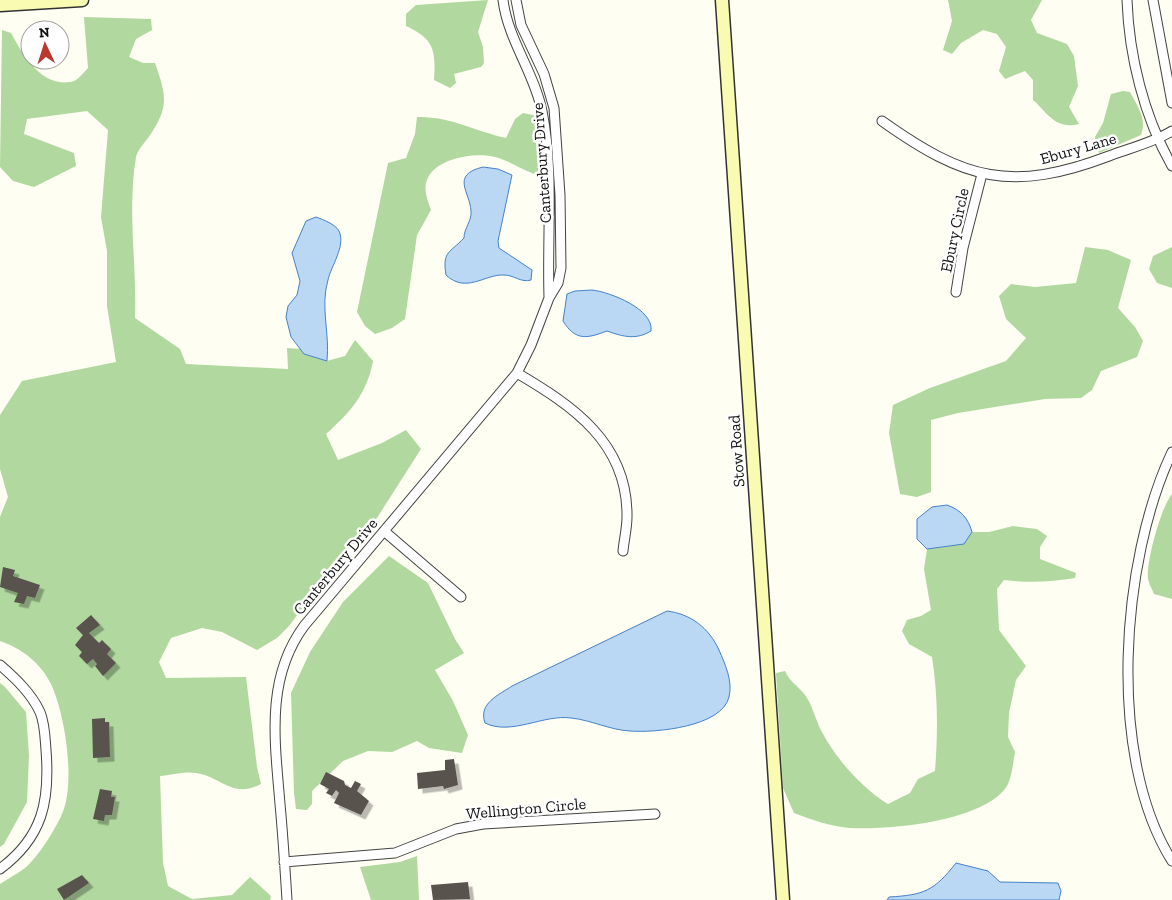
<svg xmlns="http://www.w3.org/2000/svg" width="1172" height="900" font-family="'Zilla Slab',serif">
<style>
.forest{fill:#b1d89e}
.water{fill:#bad7f4;stroke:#4583c7}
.building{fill:#58524d;filter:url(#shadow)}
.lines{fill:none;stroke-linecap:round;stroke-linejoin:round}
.street-casing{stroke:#434343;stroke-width:11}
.secondary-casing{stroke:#323232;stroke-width:15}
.street{stroke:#fff;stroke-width:9}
.secondary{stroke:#fafbb2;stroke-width:12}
.labels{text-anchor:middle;stroke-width:5;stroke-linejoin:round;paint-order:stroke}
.street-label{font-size:16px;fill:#101010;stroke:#fff}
</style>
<defs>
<filter id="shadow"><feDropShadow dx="4.5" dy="4.5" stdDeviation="0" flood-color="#0004"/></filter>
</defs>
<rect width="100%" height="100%" fill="#fefef3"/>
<path class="forest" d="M488 0 478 32 483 47 484 63 481 67 454 74 456 83 450 88 434 80C436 50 434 39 406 26V14L416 5Z
M948 0H1042L1031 20 1037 33 1067 44 1074 56 1078 86 1069 107 1079 124C1055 130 1048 113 1033 100V80L1025 71 1005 79 999 71 1006 47 997 34 983 30 961 43 952 54 943 50 952 21Z
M84 17 151 19 152 30 136 39 129 57 143 63H155C167 97 169 108 148 138 144 143 137 151 136 157 127 210 137 265 135 318L180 349 186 364 288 369 287 348 301 349 304 354 327 361 345 356 355 340 373 361C367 393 351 412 326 434L338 460 382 443 406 430 421 449 375 521 332 568 289 626 277 638 257 650 222 632 202 628 171 638 159 662 166 678 246 677 257 767 261 784C232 799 222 777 196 773 185 771 171 775 160 776L163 863 168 886 192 899 232 895 250 877 271 896 270 900H0V884C10 877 24 871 31 862 41 852 56 828 62 814 76 783 65 714 51 684 41 663 21 648 0 641V517L8 497 0 469V415L22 381 116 362 107 306V251L101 217 108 130 87 111 27 119 24 134 74 153 76 166 34 187 13 181 0 167 2 30 11 33C23 55 43 90 74 81 79 79 84 72 88 68Z
M1123 91 1130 92C1138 107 1147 119 1141 135L1099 153 1095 137 1103 123 1111 94Z
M523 113 537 116 540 136 541 176C525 172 511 161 495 157 476 152 435 158 427 180 423 189 428 202 431 210L417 235 405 319 392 328 375 334 365 326 357 312 388 163 406 158 415 134 417 117C449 116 475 131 506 138L515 119Z
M1085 247 1108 250 1131 260 1118 308 1135 327 1143 341 1137 357 1101 371 1092 390 1081 398 1045 399 958 413 931 420V492L917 497 900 494 889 433 893 405 930 388 1006 361 1026 338 1006 319 999 296 1011 284 1035 287 1076 283Z
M1172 247V288L1157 283 1149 269 1153 256Z
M1172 494V599L1154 594C1152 589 1149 584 1148 579 1146 562 1161 507 1172 494Z
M1013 526 1037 529 1047 536 1040 547V559L1076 573 1075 578C1051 582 1029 583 1004 580L997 589 999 630 1026 666 1016 680 1009 713 1008 737 1015 752C1013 762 1012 780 1005 789 978 822 890 830 849 828 830 826 812 820 794 813L783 788 776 673 785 671C790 682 798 686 805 695 813 706 816 722 823 734 838 761 862 788 888 804L910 793 918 779 935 771C938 732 938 695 932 657L909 644 902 631 907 620 921 616 931 610 924 569 927 549 963 544 972 532H989Z
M389 556 428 583 455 639 464 653 435 670 453 701 468 735 462 753 429 748 417 741 392 752 368 751 343 761 312 791V804L307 810 296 809 294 793 291 693 310 652 343 602Z
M0 683 5 687 26 712 29 756 27 802 4 844 0 847Z
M417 856 419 900H371L360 867 400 862Z"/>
<path class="water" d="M483 167 498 169 512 175 498 241 499 248 532 270 531 280C521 283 514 275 504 275 485 274 466 294 446 275 442 251 450 253 464 238 464 228 472 221 471 211 470 192 450 175 483 167Z
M316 217C324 220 335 224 339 231 346 246 331 266 328 280 320 307 330 333 327 361L304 354 291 337 286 317 288 306 297 295 300 281 292 253 306 221Z
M592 290C610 292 654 309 651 331 636 340 624 337 607 331 588 338 576 342 563 321L567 294 575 291Z
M947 505C961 510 968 518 972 532L964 544 927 549 917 539V519L932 507Z
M667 611C691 614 709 628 719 650 725 664 733 681 729 697 722 727 655 733 630 731 610 730 591 720 571 718 544 714 511 736 485 723 478 703 499 695 512 686Z
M956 863 988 871 1000 882 1058 883 1061 891 1059 900H887L889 897C924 895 934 891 956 863Z"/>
<path class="building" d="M3 567 15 570 13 576 40 585 35 598 27 596 24 604 14 602 18 593 0 587Z
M91 615 100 625 89 633 99 643 102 640 111 649 107 654 116 663 103 676 95 666 97 664 93 659 87 664 79 656 82 652 75 645 83 635 76 628Z
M105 718V722H109L110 757 93 758 92 719Z
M454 759 458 785 444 789 443 786 418 789 417 773 445 770V760Z
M326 772 344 781 345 785 351 788 355 781 361 784 357 791 369 801 361 815 334 803 339 793 336 790 332 796 326 793 329 789 320 784Z
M100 789 112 791 111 797H115L112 815H105L104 821 93 819Z
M82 875 89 883 64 900 57 889Z
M468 882 470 899 433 900 431 885Z"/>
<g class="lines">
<g class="street-casing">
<path id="street" d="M503 0C508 40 534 72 542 111 554 171 547 236 549 297
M1127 0C1129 56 1144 117 1172 166
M1153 0 1172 103
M882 121C965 180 1011 193 1109 156 1130 148 1152 143 1172 131
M956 292 963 248 982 174
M517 373C573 406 628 443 627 517 627 528 624 540 623 551
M1172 452C1121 560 1106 756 1172 861
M384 531 461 597
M0 665C16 679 31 693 40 712 45 724 45 738 46 750 50 801 43 837 0 869
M284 862 395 853 456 829 483 824 655 814
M287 900C285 868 283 836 280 804 275 742 265 679 304 626L517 373 531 345 549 298 558 283 561 268 560 195 554 108 544 74 521 25 516 0"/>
</g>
<g class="secondary-casing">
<path id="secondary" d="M722 0 783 900
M0 5 82 0"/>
</g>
<use href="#street" class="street"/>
<use href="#secondary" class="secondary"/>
</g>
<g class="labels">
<g class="street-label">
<text transform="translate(1078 148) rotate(-16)" y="6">Ebury Lane</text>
<text transform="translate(541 163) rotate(-94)" y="6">Canterbury Drive</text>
<text transform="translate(954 230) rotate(-78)" y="6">Ebury Circle</text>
<text transform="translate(736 451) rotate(-94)" y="6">Stow Road</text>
<text transform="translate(335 566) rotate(-50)" y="6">Canterbury Drive</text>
<text transform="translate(526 808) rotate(-5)" y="6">Wellington Circle</text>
</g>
</g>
<g transform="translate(45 45) rotate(356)"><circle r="24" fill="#ffffff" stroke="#9f9f9f"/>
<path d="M0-4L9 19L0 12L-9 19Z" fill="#ba382e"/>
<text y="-8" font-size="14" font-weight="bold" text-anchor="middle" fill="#101010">N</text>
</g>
</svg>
